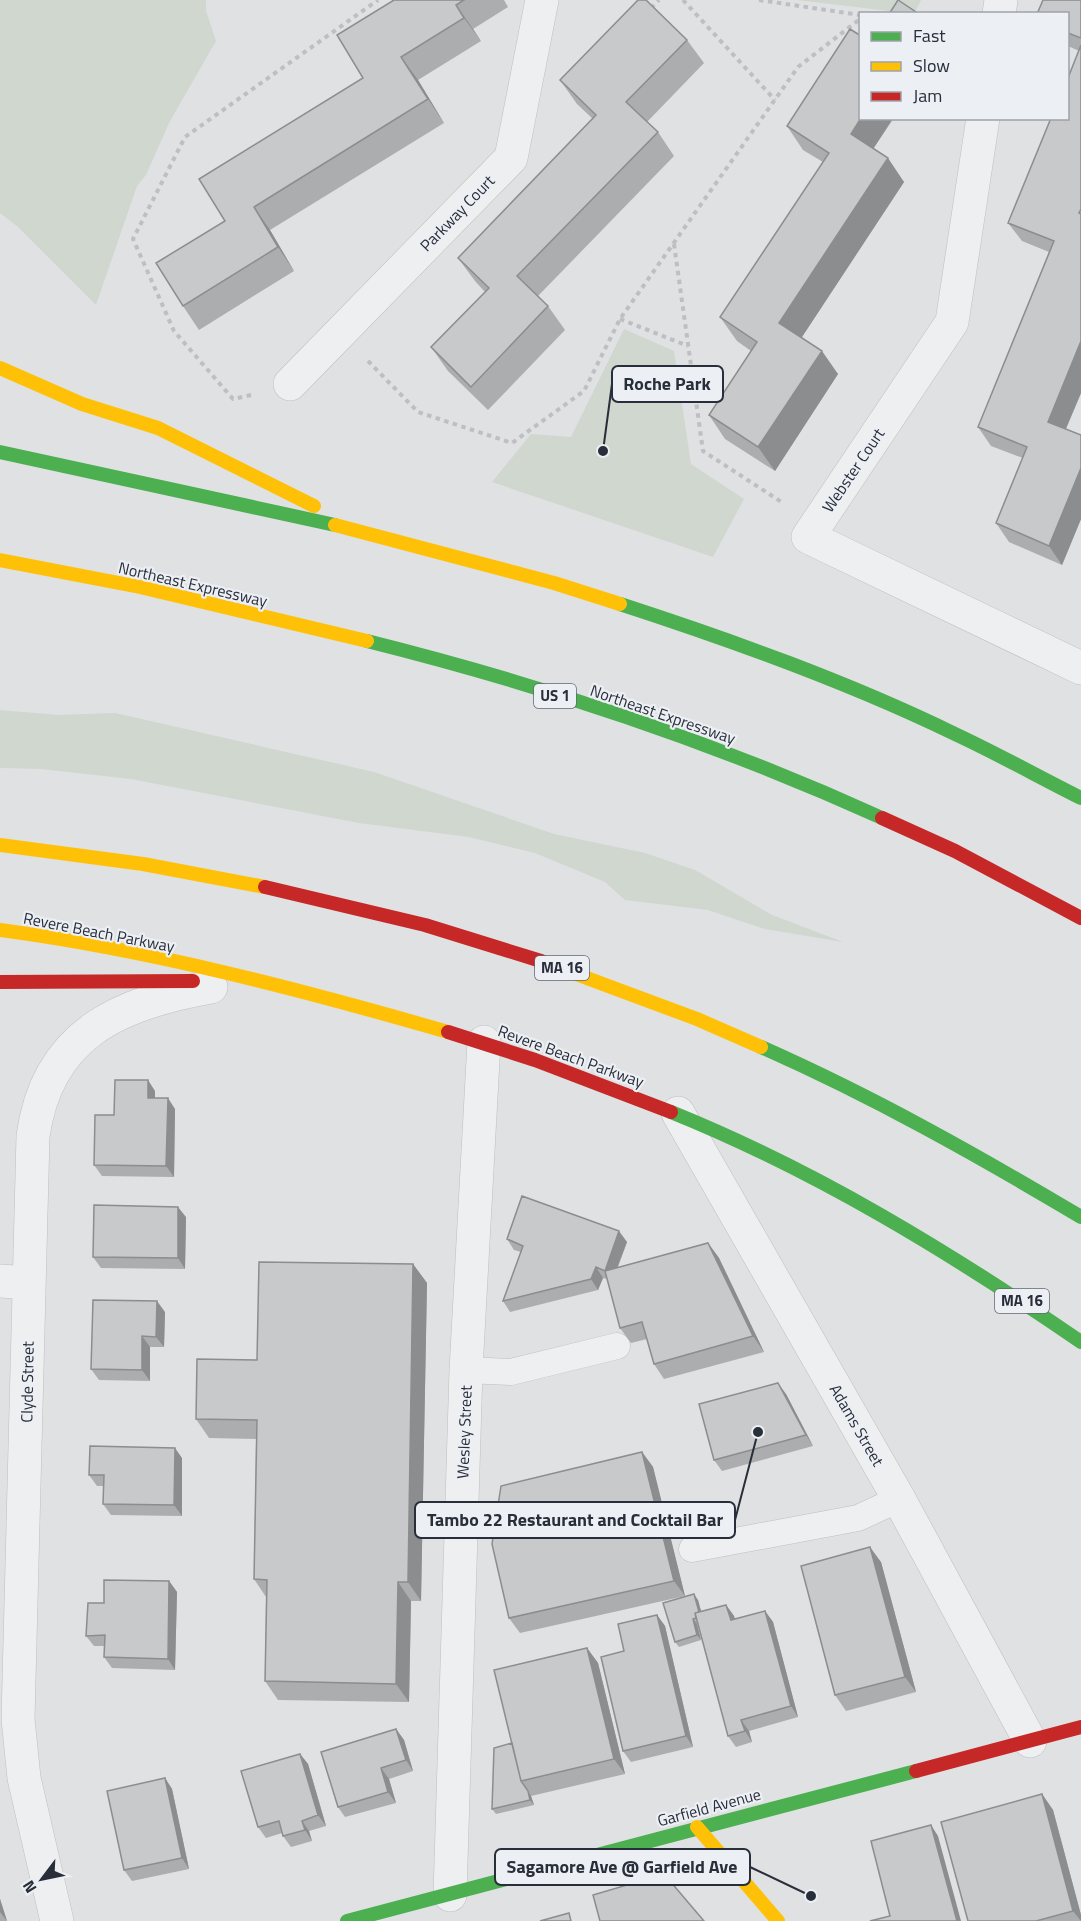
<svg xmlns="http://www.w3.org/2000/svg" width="1081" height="1921" font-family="'Titillium Web',sans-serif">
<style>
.green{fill:#cfd7cf}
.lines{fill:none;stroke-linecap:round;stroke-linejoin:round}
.lane-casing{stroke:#bdbfc1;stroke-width:27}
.street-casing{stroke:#bdbfc1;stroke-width:34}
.path{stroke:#bdbfc3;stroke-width:4;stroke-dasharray:4.5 4.5;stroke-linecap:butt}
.lane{stroke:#eeeff0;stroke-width:26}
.street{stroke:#eeeff0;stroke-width:33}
.fast{stroke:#4caf50;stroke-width:14}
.slow{stroke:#ffc107;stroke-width:14}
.jam{stroke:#c62828;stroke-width:14}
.wall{fill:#abadaf}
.shaded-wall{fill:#8b8d8e}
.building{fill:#c7c9cb;stroke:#8b8d8e;stroke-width:1.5}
.labels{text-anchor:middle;stroke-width:4.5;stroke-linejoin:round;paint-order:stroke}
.shield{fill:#eceff3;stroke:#636872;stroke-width:1.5}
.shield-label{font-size:15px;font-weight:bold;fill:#282e3a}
.street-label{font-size:16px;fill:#282e3a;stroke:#eceff3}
.leader{fill:none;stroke:#282e3a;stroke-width:2}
.callout-dot{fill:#282e3a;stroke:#eceff3;stroke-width:2}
.callout{fill:#eceff3;stroke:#282e3a;stroke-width:2}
.callout-label{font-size:18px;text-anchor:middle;font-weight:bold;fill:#282e3a}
</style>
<rect width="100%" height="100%" fill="#dfe1e3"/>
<path class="green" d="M0 0H206V11L216 41 170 121 146 175 137 186 96 305 17 226 0 213Z
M797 0H921L914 14Z
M624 329 674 351 691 464 744 499 713 557 492 482 531 434 571 437Z
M0 710 58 715 115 713 374 772 554 834 645 853 695 870 772 915 843 942 765 929 708 910 625 900 605 882 535 853 469 837 359 823 131 779 41 769 0 768Z"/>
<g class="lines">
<g class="lane-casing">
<path id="lane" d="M466 1370 511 1372 617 1346
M692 1549 858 1518 899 1499"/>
</g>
<g class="street-casing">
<path id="street" d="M999 14 1001 0
M983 118 952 322 808 537 1081 668
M290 384 511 158 542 0
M678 1113 899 1499 1030 1741
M0 1281 29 1283
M450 1895 466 1370 484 1042
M57 1921 24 1778 18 1719 33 1136C47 1034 119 1003 211 987"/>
</g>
<path class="path" d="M683 0 775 100
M759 0 860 15
M651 8 659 0
M674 244 703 451 783 503
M620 319 688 346
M368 361 418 412 512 443 584 391 620 319 798 67 860 19
M251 395 233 399 174 331 133 239 185 137 378 0"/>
<use href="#lane" class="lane"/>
<use href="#street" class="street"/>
<path class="fast" d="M0 452 335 525
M620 604C734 641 848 682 955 734 998 754 1039 777 1081 798
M367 641C543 685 717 743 882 818
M761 1047C872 1096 977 1155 1081 1217
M671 1112C817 1171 951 1253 1081 1342
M347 1921 916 1771"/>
<path class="slow" d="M0 368 82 404 158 428 314 506
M335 525 554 583 620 604
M0 560 140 587 367 641
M0 845 143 864 265 887
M0 930C151 950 302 990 448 1032
M541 961 697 1019 761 1047
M697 1827 778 1921"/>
<path class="jam" d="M882 818 955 851 1081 918
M265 887 425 925 541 961
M0 982 193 981
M448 1032 535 1060 671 1112
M916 1771 1081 1727"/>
</g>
<path class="wall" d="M394 0H504L508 7 473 29 481 41 418 80 444 123 270 230 294 271 199 330 183 306 225 221 363 78Z
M1081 0V393L1066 429 1081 435V519L1062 565 1009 542 996 523 1023 458 991 446 978 427 1049 252 1022 241 1008 223 1079 51 1068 46V14Z
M687 40 704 63 647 122 658 132 674 156 538 296 548 306 565 330 488 410 448 371 431 347 485 292 475 281 458 258 593 119 577 104 560 80Z
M861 118H894L873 149 904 182 802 337 838 374 775 471 725 439 709 415 751 351 737 341 720 317 823 162 803 150 787 126Z
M155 1091V1098L175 1109 174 1177 102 1176 94 1165Z
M186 1217 185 1269 101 1268 93 1257Z
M507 1239 627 1242 618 1267 708 1243 719 1258 764 1352 664 1379 654 1364 647 1339 631 1343 620 1328 607 1279 603 1278 598 1290 510 1312 503 1301 521 1252 514 1250Z
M413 1264 427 1283 421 1601H411L409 1702 278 1700 265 1681 266 1597 254 1579 256 1439 209 1438 196 1419 257 1360Z
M165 1312 164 1347H150V1381L99 1380 91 1369Z
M786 1394 813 1446 722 1471 714 1460Z
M642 1452 653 1467 685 1596 520 1633 509 1618Z
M182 1458V1516L111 1515 103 1504 104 1486H97L89 1475Z
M881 1562 916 1692 846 1711 835 1695Z
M169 1581 177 1592 175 1670 112 1668 104 1657 105 1646H94L86 1636 104 1603Z
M698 1600 701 1611 726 1605 734 1616 735 1619 765 1611 773 1622 798 1717 749 1731 752 1742 736 1747 728 1736 698 1624H697L701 1640 679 1647 675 1642Z
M657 1615 665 1626 693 1747 631 1762 623 1751 624 1651Z
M587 1648 598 1663 625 1774 531 1796 534 1805 496 1814 492 1809 512 1743Z
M396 1729 404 1740 413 1771 389 1779 396 1803 345 1817 338 1807Z
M300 1754 308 1764 326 1826 309 1831 312 1841 291 1847 283 1836 282 1833 266 1838 258 1827Z
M165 1778 172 1789 189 1869 132 1881 124 1870Z
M1042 1794 1053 1810 1081 1915V1921H968Z
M0 1899 7 1921H0Z"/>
<path class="shaded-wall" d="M456 5 473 29 481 41 464 18Z
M401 57 418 80 444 123 428 99Z
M861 118H893L868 157 851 134Z
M888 158 904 182 796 346 779 323Z
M254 207 270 230 294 271 278 247Z
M1081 341V393L1061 440 1048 422Z
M822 351 838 374 775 471 758 447Z
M1081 468V519L1062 565 1049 546Z
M148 1080 155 1091V1108L148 1098Z
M168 1098 175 1109 174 1177 166 1166Z
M178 1207 186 1217 185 1269 178 1258Z
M619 1231 627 1242 612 1281 605 1271Z
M708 1243 719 1258 764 1352 753 1336Z
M413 1264 427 1283 421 1601 408 1582Z
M596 1267 603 1278 598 1290 591 1279Z
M157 1301 165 1312 164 1347 156 1337Z
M142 1336 150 1347V1381L142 1370Z
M778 1383 786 1394 813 1446 806 1435Z
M175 1448 182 1458V1516L174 1505Z
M642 1452 653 1467 685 1596 674 1581Z
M870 1547 881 1562 916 1692 905 1677Z
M169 1581 177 1592 175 1670 168 1659Z
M398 1582 411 1601 409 1702 396 1684Z
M694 1594 698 1600 704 1622 700 1617Z
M726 1605 734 1616 738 1631 731 1620Z
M765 1611 773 1622 798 1717 791 1706Z
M657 1615 665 1626 693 1747 686 1736Z
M693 1619 697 1624 701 1640 697 1635Z
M587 1648 598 1663 625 1774 614 1759Z
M741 1720 749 1731 752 1742 745 1731Z
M396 1729 404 1740 413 1771 406 1760Z
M300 1754 308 1764 326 1826 318 1815Z
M381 1768 389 1779 396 1803 388 1792Z
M165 1778 172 1789 189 1869 182 1858Z
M528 1791 531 1796 534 1805 530 1800Z
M1042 1794 1053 1810 1081 1915V1921L1073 1911Z
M302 1821 309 1831 312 1841 305 1830Z
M931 1825 938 1836 961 1921H957Z
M0 1899 7 1921 0 1912Z"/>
<path class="building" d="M394 0H464L456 5 464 18 401 57 428 99 254 207 278 247 183 306 156 263 225 221 199 179 363 78 337 35Z
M638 0H646L687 40 626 102 658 132 517 276 548 306 471 387 431 347 489 288 458 258 596 115 560 80Z
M898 0 919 14H889Z
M1043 0H1081V38L1068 33V14H1037Z
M850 29 861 36V118L851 134 888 158 779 323 822 351 758 447 709 415 757 342 720 317 829 153 787 126Z
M1081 45V209L1079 213 1081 214V341L1048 422 1081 435V468L1049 546 996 523 1027 447 978 427 1054 241 1008 223 1051 118H1068V78Z
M115 1080H148V1098H168L166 1166 94 1165 95 1115H114Z
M522 1196 619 1231 605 1271 596 1267 591 1279 503 1301 523 1246 507 1239Z
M94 1205 178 1207V1258L93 1257Z
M708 1243 753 1336 654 1364 642 1322 620 1328 605 1271Z
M259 1262 413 1264 408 1582H398L396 1684 265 1681 267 1580 254 1579 257 1420 196 1419 197 1359 257 1360Z
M93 1300 157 1301 156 1337 142 1336V1370L91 1369Z
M778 1383 806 1435 714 1460 699 1404Z
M90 1446 175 1448 174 1505 103 1504 104 1475H89Z
M642 1452 674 1581 509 1618 492 1544 501 1486Z
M870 1547 905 1677 835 1695 801 1566Z
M104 1580 169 1581 168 1659 104 1657 105 1635 86 1636 88 1603H104Z
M694 1594 699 1612 695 1613 696 1618 693 1619 697 1635 675 1642 663 1603Z
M726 1605 731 1620 765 1611 791 1706 741 1720 745 1731 728 1736 695 1613Z
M657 1615 686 1736 623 1751 601 1657 624 1651 618 1624Z
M587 1648 614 1759 521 1781 494 1670Z
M396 1729 406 1760 381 1768 388 1792 338 1807 321 1752Z
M512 1743 521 1781 528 1791 530 1800 492 1809 494 1748Z
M300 1754 318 1815 302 1821 305 1830 283 1836 279 1821 258 1827 241 1771Z
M165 1778 182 1858 124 1870 107 1791Z
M1042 1794 1073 1911 1036 1921H968L941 1822Z
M931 1825 957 1921H870L890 1916 871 1841Z
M664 1874 704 1921H600L593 1895Z
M569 1913 571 1921H540Z"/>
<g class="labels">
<g class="shield">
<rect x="534" y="684" width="42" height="24" rx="4.5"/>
<rect x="535" y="956" width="54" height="24" rx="4.5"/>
<rect x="995" y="1289" width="54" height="24" rx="4.5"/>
</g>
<g class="shield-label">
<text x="555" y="701">US 1</text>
<text x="562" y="973">MA 16</text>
<text x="1022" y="1306">MA 16</text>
</g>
<g class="street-label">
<text transform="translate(457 213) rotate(-46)" y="6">Parkway Court</text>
<text transform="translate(853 470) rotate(-56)" y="6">Webster Court</text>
<text transform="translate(193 584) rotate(13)" y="6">Northeast Expressway</text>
<text transform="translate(663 714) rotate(19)" y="6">Northeast Expressway</text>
<text transform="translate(99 932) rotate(11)" y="6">Revere Beach Parkway</text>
<text transform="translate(571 1056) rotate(20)" y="6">Revere Beach Parkway</text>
<text transform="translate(27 1382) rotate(-89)" y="6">Clyde Street</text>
<text transform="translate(857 1425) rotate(60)" y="6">Adams Street</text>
<text transform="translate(464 1432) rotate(-88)" y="6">Wesley Street</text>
<text transform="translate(709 1807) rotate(-15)" y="6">Garfield Avenue</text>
</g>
</g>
<path class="leader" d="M603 451L612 384M758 1432L735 1520M811 1896L750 1867"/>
<g class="callout-dot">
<circle cx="603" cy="451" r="6"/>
<circle cx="758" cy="1432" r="6"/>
<circle cx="811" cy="1896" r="6"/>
</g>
<g class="callout">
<rect x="612" y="366" width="111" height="36" rx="6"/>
<rect x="415" y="1502" width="320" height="36" rx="6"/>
<rect x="495" y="1849" width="255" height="36" rx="6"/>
</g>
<g class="callout-label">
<text x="667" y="390">Roche Park</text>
<text x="575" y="1526">Tambo 22 Restaurant and Cocktail Bar</text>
<text x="622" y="1873">Sagamore Ave @ Garfield Ave</text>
</g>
<rect x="859" y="12" width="210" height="108" fill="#eceff3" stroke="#9ea2a9" stroke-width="1.5"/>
<rect x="871" y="32" width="30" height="9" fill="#4caf50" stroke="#9ea2a9" stroke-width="1.5"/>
<text x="913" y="42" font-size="18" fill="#282e3a">Fast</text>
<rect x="871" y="62" width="30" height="9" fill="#ffc107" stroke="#9ea2a9" stroke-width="1.5"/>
<text x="913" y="72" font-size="18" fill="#282e3a">Slow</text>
<rect x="871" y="92" width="30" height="9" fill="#c62828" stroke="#9ea2a9" stroke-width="1.5"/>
<text x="913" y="102" font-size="18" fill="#282e3a">Jam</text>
<g transform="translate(42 1879) rotate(238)" stroke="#eceff3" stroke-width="4.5" paint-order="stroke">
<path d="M0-4.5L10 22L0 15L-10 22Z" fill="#282e3a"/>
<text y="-9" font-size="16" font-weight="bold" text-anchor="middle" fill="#282e3a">N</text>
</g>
</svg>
